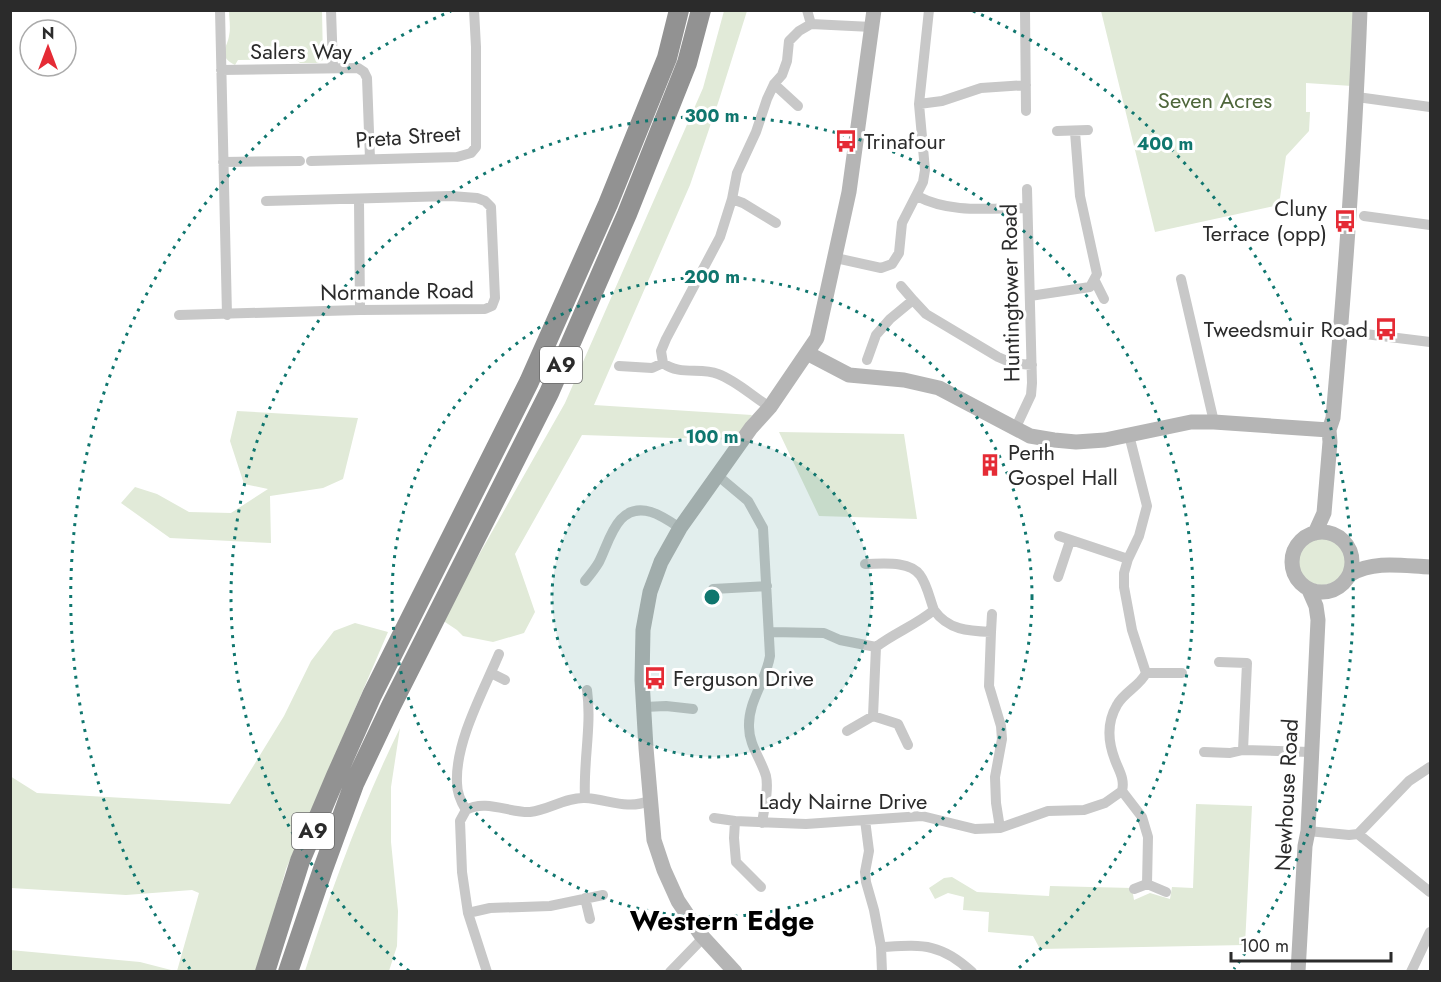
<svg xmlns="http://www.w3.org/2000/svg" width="1441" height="982" font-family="Jost,sans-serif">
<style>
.green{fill:#e1ead8}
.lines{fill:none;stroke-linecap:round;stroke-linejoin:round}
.street{stroke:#c8c8c8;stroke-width:10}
.secondary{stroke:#b5b5b5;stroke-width:15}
.highway{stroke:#929292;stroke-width:20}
.ring{fill:none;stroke:#0f766e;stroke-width:3;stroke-dasharray:3 6}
.labels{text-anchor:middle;stroke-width:6;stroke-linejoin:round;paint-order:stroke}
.shield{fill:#fff;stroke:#6b6b6b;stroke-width:1.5}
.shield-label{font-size:21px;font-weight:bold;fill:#2b2b2b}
.street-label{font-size:22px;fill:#2b2b2b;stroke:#fff}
.park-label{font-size:22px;fill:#4e663a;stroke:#fff}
.poi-label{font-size:22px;fill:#2b2b2b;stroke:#fff;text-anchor:start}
.district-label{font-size:28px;font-weight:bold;fill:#000;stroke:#fff}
.centre{fill:#0f766e;stroke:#fff;stroke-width:3}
.ring-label{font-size:18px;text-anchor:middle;font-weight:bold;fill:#0f766e;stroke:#fff;stroke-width:6;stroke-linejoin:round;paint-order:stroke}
</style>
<rect width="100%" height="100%" fill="#fff"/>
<path class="green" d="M229 11H322L323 60 318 63H300L295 59 238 60 235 65C217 56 227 48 229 36 231 28 229 18 229 11Z
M724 11H747L719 100 690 185 594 405 752 415 735 440 582 435 515 554 535 612 524 633 493 642 463 636 457 630 442 620 565 403 703 88Z
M1101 11H1356L1352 86 1306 83V112H1310L1309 131 1286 156 1279 205 1155 232Z
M237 411 358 418 343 479 323 488 270 496 271 543 170 538 121 503 135 487 157 494 189 512 231 513 268 489 244 484 230 441Z
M779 432 904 434 917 519 819 516Z
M1298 561a24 24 0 1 1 48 0a24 24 0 1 1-48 0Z
M355 623 388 632 286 869 258 971H177L199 893 192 890 126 895 11 888 10 776 37 793 230 804 284 716 311 661 334 631Z
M400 728 391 787V842L398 911 397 946 389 971H305C332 888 361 807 400 728Z
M1196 804 1252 806 1245 945 1040 949 1033 936 988 932 989 912 963 910 964 897 948 893 935 899 929 888 944 878 952 877 977 892 1049 896 1050 886 1132 888 1134 900 1150 893 1170 899 1172 887 1193 888Z
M10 950 140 962 175 971H11Z"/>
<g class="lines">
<path class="street" d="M220 10 227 315
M331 10 333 68
M807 10 811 24
M1025 10 1026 111
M221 70 358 68 364 72 367 78 370 159
M774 84 798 106
M1357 97 1430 107
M919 104 942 101 981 88 1026 85
M1057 131 1088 130
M311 161 457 157 471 153 476 147V47L474 10
M223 162 300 161
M917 196C951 214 990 208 1027 208
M732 199 743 203 776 223
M359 200 360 310
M1364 216 1430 225
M836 258 881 268 892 264 899 253 902 223 923 182 925 170 919 104 929 10
M1181 279 1214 422
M1095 281 1104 299
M901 286 913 300
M1030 296 1090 287 1097 274 1080 196 1075 132
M179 315 360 310 485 309 492 306 495 298 491 207 485 201 477 198 451 196 266 201
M1341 331 1430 342
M867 360 876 335 890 319 913 300 926 314 998 357 1012 363 1032 365
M619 366 652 368 663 363
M770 407C753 397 737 381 718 374 700 367 680 376 663 363L661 351 666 339 720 237 732 199 737 173 756 132 767 99 774 84 782 75 787 61 789 41 799 31 811 24 872 27
M1014 428 1017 425 1031 395 1032 383 1027 189
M1129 435 1147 506 1139 536 1128 559 1124 573V587L1132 630 1146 673C1140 686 1124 692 1117 705 1107 722 1108 742 1115 760 1119 771 1125 779 1122 791L1142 817 1148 837 1147 884 1134 889
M717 475 748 501 763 528 770 656C766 681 748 701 749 727 749 745 761 759 766 776 769 789 764 809 762 823
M1059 536 1128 559
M865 564C881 564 909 560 920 575 927 584 930 600 934 610
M1058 577 1070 541
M585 581C590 575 595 569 599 562 610 540 617 502 651 512 661 515 671 522 680 528
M713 589 767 586
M770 632 824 633 840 640 876 647C894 633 916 625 934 610 948 630 968 631 991 632L989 686 1001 726 1002 739 995 777 996 803 1000 828
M991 632 992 614
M1219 662 1247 663 1243 750
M491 673 505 680
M1146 673H1182
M644 707 666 706 693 709
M873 716 876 647
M847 731 873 716 898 724 908 745
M1204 752 1230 753 1243 750 1310 752
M585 798C583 762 592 726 587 690
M466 810C485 799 510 813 530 812 549 810 566 797 585 798 607 799 627 810 649 801
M714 818 735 821
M865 820 869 851 865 872 866 882 874 910 881 947C921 945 940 942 972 972
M1308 831 1349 835 1358 834 1430 892
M1358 834 1409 781 1430 767
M1147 884 1166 892
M761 887 736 862 734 838 735 821 806 824 922 816 975 829 1000 828 1048 811 1084 810 1105 803 1122 791
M585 898 590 919
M468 913 490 908 550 906 603 895
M881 947 882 972
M487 972 468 913 462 872 460 821 466 810C461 802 457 793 457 783 455 742 483 692 499 654
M670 972 703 938
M1411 972 1430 932"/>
<path class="secondary" d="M807 353 849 375 904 380 939 388 1030 436 1054 440 1076 442 1105 440 1191 422H1214L1329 430
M1292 562a30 30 0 1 1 60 0a30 30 0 1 1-60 0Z
M1315 533 1324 513 1330 442 1329 430 1333 418C1345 282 1355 147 1360 10
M1351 574C1374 560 1404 566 1430 567
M735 972 701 935 678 901 664 870 654 840 646 748 642 680 643 630 650 592 661 562 680 528 751 428 770 407 817 338 849 192 874 10
M1298 972 1305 846 1308 831 1318 620 1316 606 1309 590"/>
<path class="highway" d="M265 972 300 861 336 776 372 695 529 382 608 204 667 58 679 10
M288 972 323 869 354 784 391 706 549 393 627 214 687 63 701 10"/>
</g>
<circle cx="712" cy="597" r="160" fill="#0f766e" fill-opacity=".12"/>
<g class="ring">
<circle cx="712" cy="597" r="160"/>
<circle cx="712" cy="597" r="320"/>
<path d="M409 971A481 481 0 1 1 1015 971"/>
<path d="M190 969A641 641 0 0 1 451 11M973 11A641 641 0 0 1 1234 969"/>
</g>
<defs>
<g id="bus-bare" transform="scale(1.8)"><path d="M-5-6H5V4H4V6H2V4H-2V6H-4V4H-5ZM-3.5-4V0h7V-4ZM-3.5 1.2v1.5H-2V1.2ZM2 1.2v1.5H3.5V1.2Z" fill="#e52b35" stroke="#fff" stroke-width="2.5" paint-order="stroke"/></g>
<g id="building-bare" transform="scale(1.8)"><path d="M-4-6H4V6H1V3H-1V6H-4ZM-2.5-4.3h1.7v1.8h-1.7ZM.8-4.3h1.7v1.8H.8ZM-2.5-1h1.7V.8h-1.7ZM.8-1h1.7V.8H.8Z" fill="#e52b35" stroke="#fff" stroke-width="2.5" paint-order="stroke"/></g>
</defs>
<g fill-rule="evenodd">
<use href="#bus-bare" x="846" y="141"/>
<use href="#bus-bare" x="1345" y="221"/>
<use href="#bus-bare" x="1386" y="329"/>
<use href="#building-bare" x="990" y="465"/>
<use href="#bus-bare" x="655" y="678"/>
</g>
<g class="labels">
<g class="shield">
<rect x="540" y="347" width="42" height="36" rx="4.5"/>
<rect x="292" y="813" width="42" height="36" rx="4.5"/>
</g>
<g class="shield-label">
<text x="561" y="372">A9</text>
<text x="313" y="838">A9</text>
</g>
<g class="street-label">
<text x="301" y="59">Salers Way</text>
<text transform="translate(408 136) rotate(-4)" y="8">Preta Street</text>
<text transform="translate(397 291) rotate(-1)" y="8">Normande Road</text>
<text transform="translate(1010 293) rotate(-91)" y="8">Huntingtower Road</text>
<text transform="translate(1286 795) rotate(-87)" y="8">Newhouse Road</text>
<text x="843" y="809">Lady Nairne Drive</text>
</g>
<g class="park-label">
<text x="1215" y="108">Seven Acres</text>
</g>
<g class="poi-label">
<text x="864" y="149">Trinafour</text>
<text x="1327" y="216" text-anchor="end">Cluny<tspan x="1327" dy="25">Terrace (opp)</tspan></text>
<text x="1368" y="337" text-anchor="end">Tweedsmuir Road</text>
<text x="1008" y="460">Perth<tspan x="1008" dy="25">Gospel Hall</tspan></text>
<text x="673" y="686">Ferguson Drive</text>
</g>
<g class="district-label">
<text x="722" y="930">Western Edge</text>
</g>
</g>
<circle cx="712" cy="597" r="9" class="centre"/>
<g class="ring-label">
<text x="712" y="122">300 m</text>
<text x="1165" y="150">400 m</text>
<text x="712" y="283">200 m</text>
<text x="712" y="443">100 m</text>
</g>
<rect width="1441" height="982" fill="none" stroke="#2b2b2b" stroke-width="24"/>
<g transform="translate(48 48)"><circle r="28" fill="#ffffff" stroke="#aaaaaa" stroke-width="1.5"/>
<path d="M0-4.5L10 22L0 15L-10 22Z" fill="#e52b35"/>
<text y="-9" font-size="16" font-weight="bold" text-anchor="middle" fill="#2b2b2b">N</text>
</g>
<path d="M1231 952v9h160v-9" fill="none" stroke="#2b2b2b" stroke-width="3"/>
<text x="1240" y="952" font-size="18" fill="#2b2b2b" stroke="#ffffff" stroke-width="4.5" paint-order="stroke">100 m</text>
</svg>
